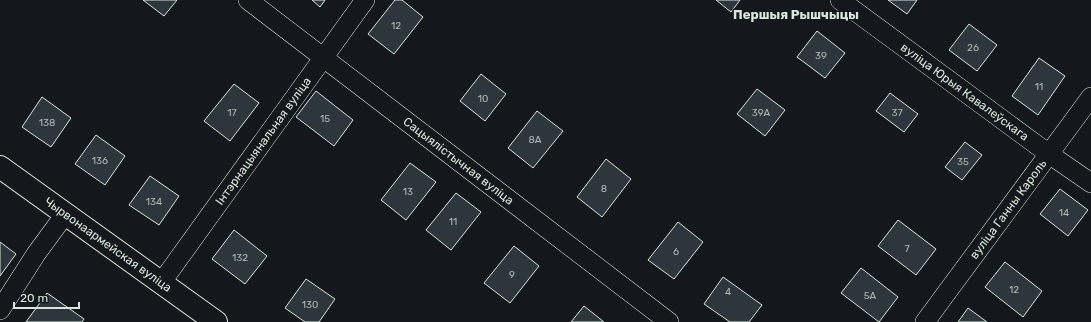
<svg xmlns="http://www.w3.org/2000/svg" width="1091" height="322" font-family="Rubik,sans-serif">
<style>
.building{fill:#2c363c;stroke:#d8e6dc}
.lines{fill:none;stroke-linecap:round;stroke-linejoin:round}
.street-casing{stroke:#d8e6dc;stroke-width:20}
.highway-casing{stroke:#d8e6dc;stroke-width:24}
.street{stroke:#14181c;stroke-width:19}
.highway{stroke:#14181c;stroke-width:22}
.labels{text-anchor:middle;stroke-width:3;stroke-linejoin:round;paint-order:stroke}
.number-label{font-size:10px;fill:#adbab4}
.street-label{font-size:12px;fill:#d8e6dc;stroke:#14181c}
.neighbourhood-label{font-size:13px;font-weight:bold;fill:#d8e6dc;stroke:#14181c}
</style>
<rect width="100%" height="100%" fill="#14181c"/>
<path class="building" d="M143 0H177L164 16Z
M312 0H325L320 7Z
M395 0H402L423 17 394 54 368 34Z
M716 0H740L731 12Z
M888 0H917L907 14Z
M969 24 997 45 977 71 949 50Z
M817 31 845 53 825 78 797 57Z
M1039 58 1065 76 1038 115 1012 96Z
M481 74 506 94 485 121 460 101Z
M234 84 259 103 230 141 204 121Z
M757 89 785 110 765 136 737 114Z
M316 91 353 120 334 146 296 117Z
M890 93 918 114 904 132 876 111Z
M42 97 71 118 51 147 22 127Z
M537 111 563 131 533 168 508 148Z
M96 135 125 156 105 185 75 164Z
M965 142 982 155 962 180 945 167Z
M606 159 631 179 602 217 577 197Z
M410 163 436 182 406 220 381 200Z
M150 176 179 196 159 225 129 205Z
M1060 189 1088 210 1068 236 1040 214Z
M456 193 481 212 451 250 426 230Z
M898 220 936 249 916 275 878 246Z
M678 222 703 242 674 279 648 260Z
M234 230 267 256 245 284 212 259Z
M0 242 16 254 0 276Z
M514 246 539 266 510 303 484 283Z
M1005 262 1042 291 1023 317 985 287Z
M861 268 898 297 879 322 841 293Z
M723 277 762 305 749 322H730L704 304Z
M306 279 335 299 319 322H305L285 308Z
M47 293 84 319 82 322H26Z
M584 306 604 322H571Z
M968 308 987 322H958Z"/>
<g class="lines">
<g class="street-casing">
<g id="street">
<path id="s1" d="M248 0 669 322"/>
<path id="s2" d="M840 0 1049 154 1091 183"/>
<path id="s3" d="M161 283 365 0"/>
<path d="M0 310 36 254 66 213"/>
<path id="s4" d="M925 322 1091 97"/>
</g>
</g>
<g class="highway-casing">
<g id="highway">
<path id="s5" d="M0 167 216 322"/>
</g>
</g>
<use href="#street" class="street"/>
<use href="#highway" class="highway"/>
</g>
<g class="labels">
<g class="number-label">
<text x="396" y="29">12</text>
<text x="973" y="51">26</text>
<text x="821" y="59">39</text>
<text x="1039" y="90">11</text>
<text x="483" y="102">10</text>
<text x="232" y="116">17</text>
<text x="761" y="116">39А</text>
<text x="897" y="116">37</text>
<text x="325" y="122">15</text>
<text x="47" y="126">138</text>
<text x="535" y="143">8А</text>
<text x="100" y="164">136</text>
<text x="963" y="165">35</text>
<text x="604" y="192">8</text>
<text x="408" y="195">13</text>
<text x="154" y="205">134</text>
<text x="1064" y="216">14</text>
<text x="453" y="225">11</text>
<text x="907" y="252">7</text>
<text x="676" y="255">6</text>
<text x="240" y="261">132</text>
<text x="512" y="278">9</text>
<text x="1014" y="293">12</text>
<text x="728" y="295">4</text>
<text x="870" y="299">5А</text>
<text x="310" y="308">130</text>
</g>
<g class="street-label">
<text dy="4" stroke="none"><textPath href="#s2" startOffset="155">вуліца Юрыя Кавалеўскага</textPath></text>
<text dy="4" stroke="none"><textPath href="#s3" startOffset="175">Інтэрнацыянальная вуліца</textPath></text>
<text dy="4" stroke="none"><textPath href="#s1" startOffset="265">Сацыялістычная вуліца</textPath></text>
<text dy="4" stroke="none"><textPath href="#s4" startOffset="140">вуліца Ганны Кароль</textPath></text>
<text dy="4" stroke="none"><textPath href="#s5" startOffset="133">Чырвонаармейская вуліца</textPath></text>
</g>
<g class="neighbourhood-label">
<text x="796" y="19">Першыя Рышчыцы</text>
</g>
</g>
<path d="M14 302v6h65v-6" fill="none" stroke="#d8e6dc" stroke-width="2"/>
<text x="20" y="302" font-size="12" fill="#d8e6dc" stroke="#14181c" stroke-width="3" paint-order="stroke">20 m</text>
</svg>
